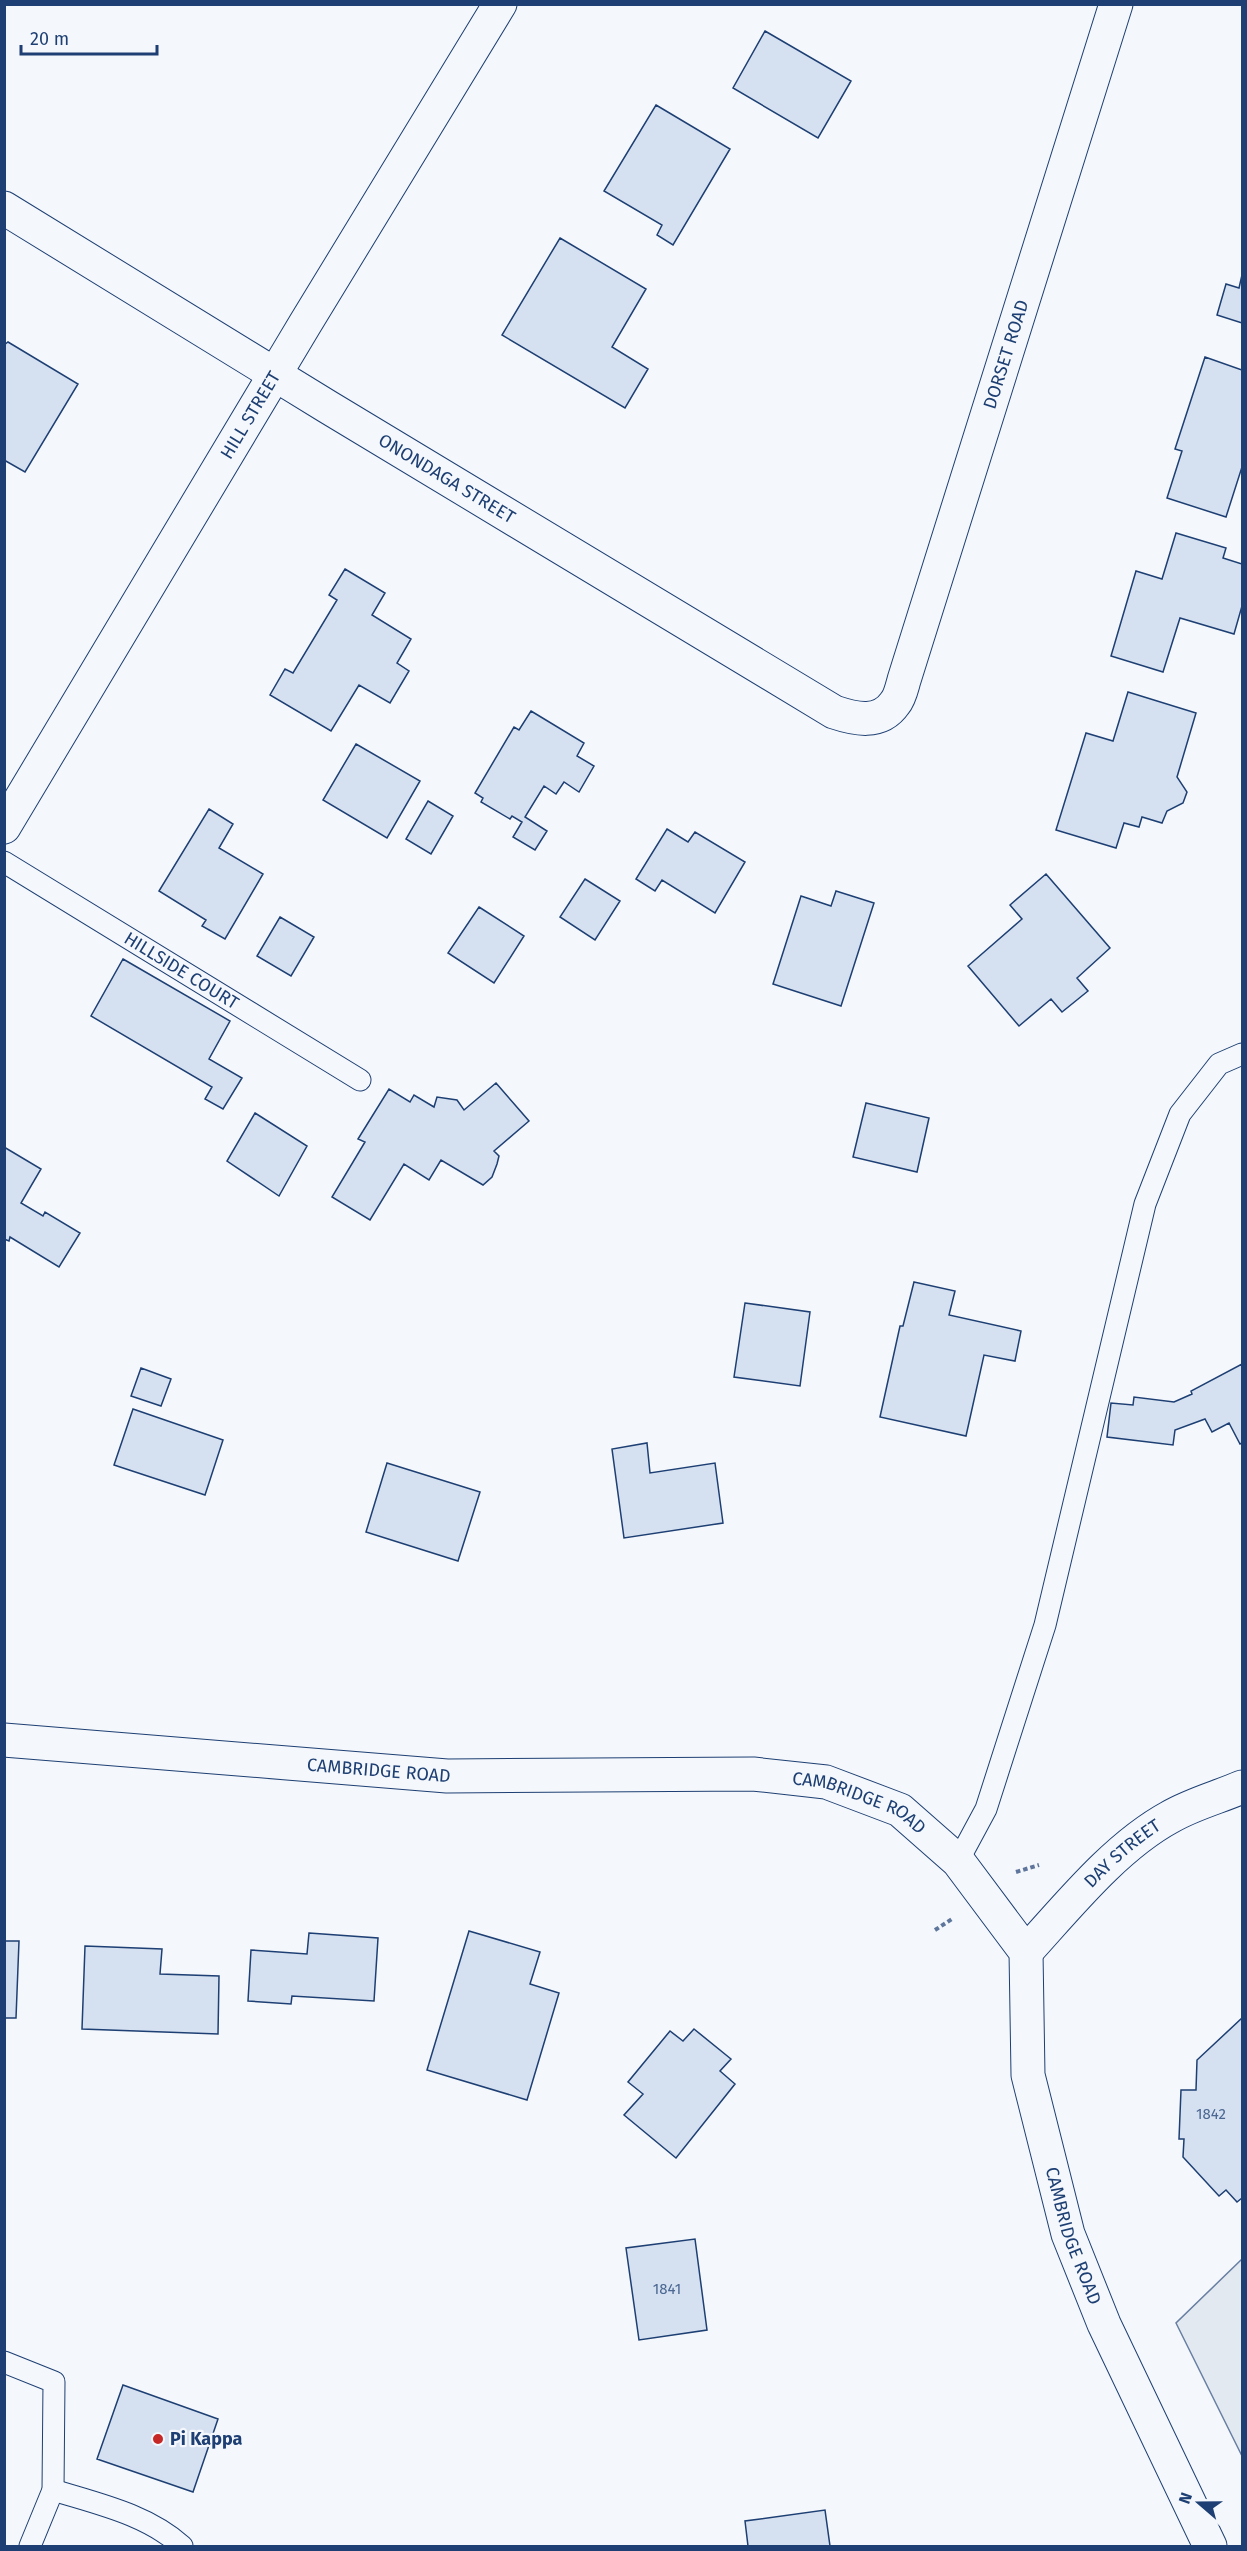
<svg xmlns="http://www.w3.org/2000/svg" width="1247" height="2551" font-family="'Fira Sans',sans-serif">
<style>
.green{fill:#e3e9f0;stroke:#687fa3;stroke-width:1.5}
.building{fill:#d5e0f0;stroke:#1d3f73;stroke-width:1.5}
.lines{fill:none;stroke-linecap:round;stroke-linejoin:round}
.lane-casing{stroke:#1d3f73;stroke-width:23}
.street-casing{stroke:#1d3f73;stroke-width:35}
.secondary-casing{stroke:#1d3f73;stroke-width:35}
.path{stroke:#5e769c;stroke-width:4;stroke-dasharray:4.5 3;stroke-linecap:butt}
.lane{stroke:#f4f7fb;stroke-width:21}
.street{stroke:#f4f7fb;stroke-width:33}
.secondary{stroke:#f4f7fb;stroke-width:33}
.poi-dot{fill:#c62828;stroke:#f4f7fb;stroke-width:2}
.labels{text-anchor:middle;stroke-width:4.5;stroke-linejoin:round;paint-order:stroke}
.number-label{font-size:15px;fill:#4b6792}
.street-label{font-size:18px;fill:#1d3f73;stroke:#f4f7fb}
.poi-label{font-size:18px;font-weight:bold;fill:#1d3f73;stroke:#f4f7fb;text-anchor:start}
</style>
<rect width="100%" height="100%" fill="#f4f7fb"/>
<path class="green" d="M1242 2259V2456L1176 2323Z"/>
<path class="building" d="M765 31 851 81 818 138 733 88Z
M656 105 730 149 673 245 657 235 662 225 604 191Z
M560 238 646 289 612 347 648 369 625 408 502 335Z
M1242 275V323L1217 315 1226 284 1239 288Z
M8 342 78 384 25 472 4 460V345Z
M1205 357 1242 370V467L1226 517 1167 498 1182 451 1175 449Z
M1176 533 1226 548 1223 558 1242 564V606L1234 634 1180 618 1163 672 1111 656 1136 571 1162 579Z
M345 569 385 593 372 615 411 639 397 663 409 671 390 703 359 685 331 731 270 695 285 669 293 673 337 600 329 595Z
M1128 692 1196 713 1177 777 1187 792 1183 803 1167 811 1162 823 1142 817 1139 827 1124 823 1116 848 1056 830 1086 733 1113 741Z
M531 711 584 743 577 756 594 766 579 792 564 782 556 794 544 786 525 817 547 831 535 850 513 837 522 822 512 816 510 819 481 802 483 798 475 793 514 727 519 730Z
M356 744 420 781 387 838 323 800Z
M428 801 453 816 431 854 406 839Z
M209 809 233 824 219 848 263 874 225 939 202 926 206 920 159 891Z
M667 829 688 842 695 832 745 862 715 913 662 880 655 891 636 879Z
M1046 874 1110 948 1077 978 1088 991 1062 1012 1051 999 1019 1026 968 966 1022 919 1010 905Z
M585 879 620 901 595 940 560 917Z
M836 891 874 903 841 1006 773 984 801 896 831 906Z
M479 907 524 936 494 983 448 953Z
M280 917 314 937 291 976 257 956Z
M123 959 230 1021 209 1059 242 1078 223 1109 205 1099 212 1087 91 1016Z
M496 1083 529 1121 494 1151 499 1156 497 1164 492 1177 483 1185 441 1160 429 1180 404 1164 370 1220 332 1197 365 1142 358 1139 389 1089 410 1102 414 1095 434 1107 437 1097 457 1100 464 1110Z
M866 1103 929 1118 917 1172 853 1157Z
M255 1113 307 1146 279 1196 227 1161Z
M4 1147 41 1169 21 1203 43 1216 45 1212 80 1233 59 1267 10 1237 9 1241 4 1239Z
M914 1282 955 1291 949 1315 1021 1331 1015 1361 984 1355 966 1436 880 1417 900 1326H903Z
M745 1303 810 1312 800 1386 734 1377Z
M1242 1364V1443L1240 1444 1229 1423 1212 1432 1205 1419 1175 1430 1173 1445 1107 1437 1111 1403 1133 1405 1134 1397 1174 1402 1192 1394 1191 1391Z
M141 1368 171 1379 161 1406 131 1396Z
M133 1409 223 1440 205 1495 114 1465Z
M647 1443 650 1473 715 1463 723 1523 624 1538 612 1449Z
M387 1463 480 1492 458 1561 366 1532Z
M469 1931 540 1952 530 1984 559 1993 527 2100 427 2070Z
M309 1933 378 1938 374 2001 292 1996 291 2004 248 2001 251 1950 307 1954Z
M4 1941H19L16 2018H4Z
M85 1946 162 1949 160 1974 219 1976 218 2034 82 2029Z
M1242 2018V2198L1237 2202 1226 2190 1219 2196 1183 2157 1184 2139H1179L1181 2090H1196L1197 2060Z
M694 2029 731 2059 720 2071 735 2084 676 2158 624 2115 643 2094 628 2082 670 2031 683 2041Z
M695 2239 707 2330 639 2340 626 2248Z
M123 2385 218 2419 193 2492 97 2459Z
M825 2510 830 2546H748L745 2521Z"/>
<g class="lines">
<g class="lane-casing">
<g id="lane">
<path id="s1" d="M4 862 360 1080"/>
<path d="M958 1861 986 1809 1045 1625 1145 1204 1180 1114 1219 1064 1242 1054"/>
<path d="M4 2362 54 2382 53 2490 30 2546"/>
<path d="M53 2490C98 2504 146 2514 182 2546"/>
</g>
</g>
<g class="street-casing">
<g id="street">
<path id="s2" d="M4 208 328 407 834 712C855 719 880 725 895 703 900 697 902 687 904 680L1116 4"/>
<path id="s3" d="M4 1740 447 1776 753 1774 826 1782 900 1810 958 1861 1026 1952 1028 2075 1068 2234 1104 2324 1210 2546"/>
<path id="s4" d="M1026 1952C1068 1906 1115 1847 1170 1817 1192 1804 1219 1797 1242 1787"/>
</g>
</g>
<g class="secondary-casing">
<g id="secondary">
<path id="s5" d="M4 827 305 324 500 4"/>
</g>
</g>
<path class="path" d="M1016 1872 1039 1865
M935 1930 952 1919"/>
<use href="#lane" class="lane"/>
<use href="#street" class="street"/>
<use href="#secondary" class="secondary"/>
</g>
<circle class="poi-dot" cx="158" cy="2439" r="6"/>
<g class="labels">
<g class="number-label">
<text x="1211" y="2119">1842</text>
<text x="667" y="2294">1841</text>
</g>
<g class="street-label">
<text dy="6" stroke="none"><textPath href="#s2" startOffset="1404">DORSET ROAD</textPath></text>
<text dy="6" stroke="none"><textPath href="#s5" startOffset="480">HILL STREET</textPath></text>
<text dy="6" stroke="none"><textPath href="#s2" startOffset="519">ONONDAGA STREET</textPath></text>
<text dy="6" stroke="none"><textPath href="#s1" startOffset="208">HILLSIDE COURT</textPath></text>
<text dy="6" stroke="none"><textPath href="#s3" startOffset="376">CAMBRIDGE ROAD</textPath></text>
<text dy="6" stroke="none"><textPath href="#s3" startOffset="862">CAMBRIDGE ROAD</textPath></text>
<text dy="6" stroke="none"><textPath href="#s4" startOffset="138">DAY STREET</textPath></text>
<text dy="6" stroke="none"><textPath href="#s3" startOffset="1384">CAMBRIDGE ROAD</textPath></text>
</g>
<g class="poi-label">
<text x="170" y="2445">Pi Kappa</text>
</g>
</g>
<rect width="1247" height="2551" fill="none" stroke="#1d3f73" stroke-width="12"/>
<g transform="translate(1199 2503) rotate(290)" stroke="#f4f7fb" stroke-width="4.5" paint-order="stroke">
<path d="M0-4.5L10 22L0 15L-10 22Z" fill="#1d3f73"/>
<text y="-9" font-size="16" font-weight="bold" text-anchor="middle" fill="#1d3f73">N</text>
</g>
<path d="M21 45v9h136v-9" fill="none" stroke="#1d3f73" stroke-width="3"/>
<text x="30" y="45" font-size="18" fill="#1d3f73" stroke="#f4f7fb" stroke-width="4.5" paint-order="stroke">20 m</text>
</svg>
